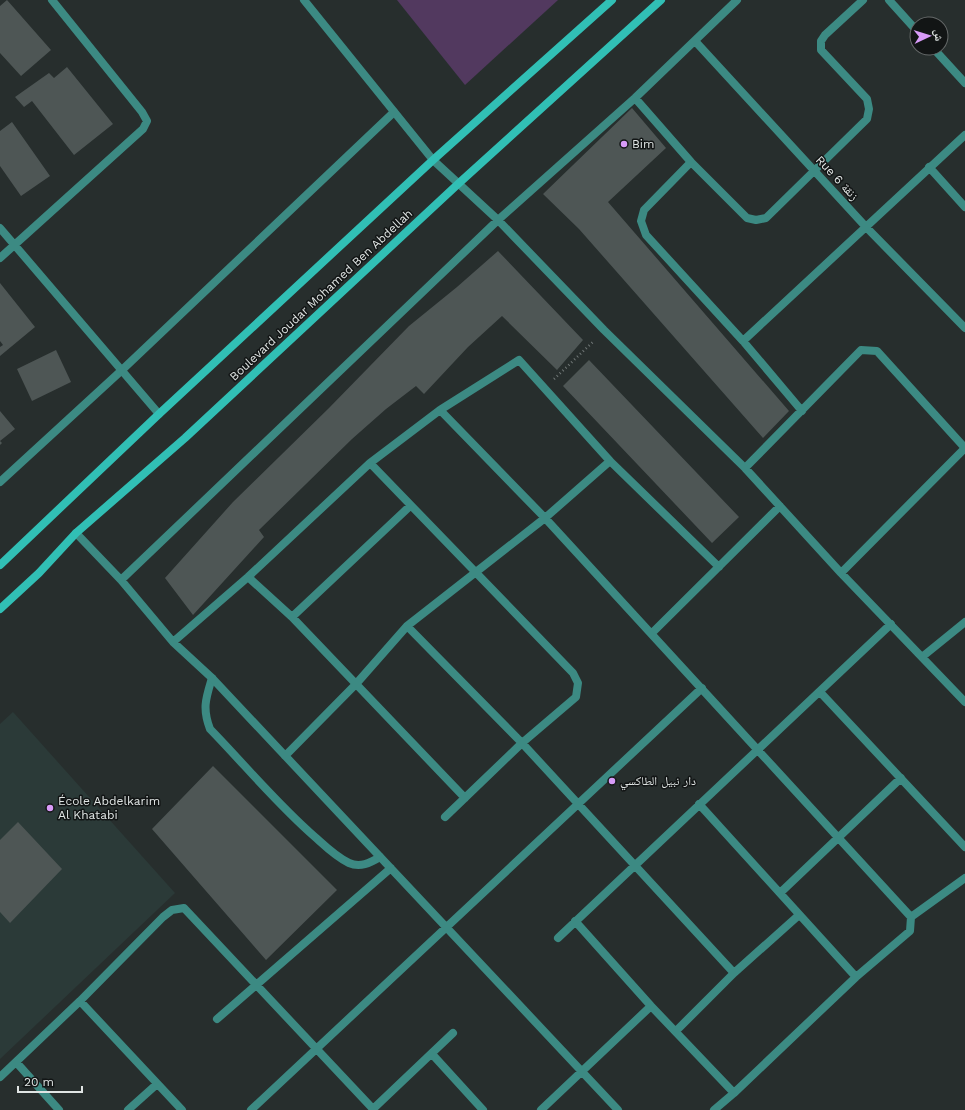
<svg xmlns="http://www.w3.org/2000/svg" width="965" height="1110" font-family="'Work Sans','Noto Naskh Arabic',sans-serif">
<style>
.built{fill:#2b3a38}
.green{fill:#52395f}
.building{fill:#4e5655}
.lines{fill:none;stroke-linecap:round;stroke-linejoin:round}
.path{stroke:#737a79;stroke-width:2.5;stroke-dasharray:1 3;stroke-linecap:butt}
.service{stroke:#3c8a83;stroke-width:8}
.minor{stroke:#3c8a83;stroke-width:8}
.secondary{stroke:#31bfb5;stroke-width:8}
.poi-dot{fill:#d89bf8;stroke:#121515;stroke-width:1.5}
.labels{text-anchor:middle;stroke-width:3;stroke-linejoin:round;paint-order:stroke}
.poi-label{font-size:12px;fill:#e0e5e4;stroke:#121515;text-anchor:start}
.street-label{font-size:12px;fill:#e0e5e4;stroke:#121515}
</style>
<rect width="100%" height="100%" fill="#272e2d"/>
<path class="built" d="M13 712 175 893 0 1059V724Z"/>
<path class="green" d="M397 0H558L465 85Z"/>
<path class="building" d="M7 0 51 50 21 76 0 53V6Z
M67 67 113 124 74 155 32 101 24 107 15 97 49 73 54 78Z
M632 108 666 148 608 202 789 411 763 438 579 229 543 194Z
M12 122 50 176 21 196 0 166V131Z
M498 251 583 340 557 370 502 316 468 347 424 394 416 386 386 409 352 439 259 530 264 537 193 615 165 578 233 502 329 408 409 326 457 287Z
M0 283 35 327 0 356V347L3 345 0 341Z
M56 350 71 382 32 401 17 369Z
M589 360 739 517 712 543 563 386Z
M0 411 15 429 0 441 2 443 0 445Z
M213 766 337 890 266 960 152 829Z
M18 822 62 869 10 923 0 912V840Z"/>
<g class="lines">
<path class="path" d="M554 379 594 341"/>
<path class="service" d="M0 482 122 370 394 112
M212 678C206 698 202 708 210 729 245 765 277 804 315 837 325 846 336 857 349 863 360 868 370 863 380 857"/>
<path class="minor" d="M304 0 433 160 498 220 604 330 745 468 841 573 965 702
M889 0 917 31
M695 41 866 227 965 328
M933 48 965 83
M635 98 691 162 747 218 756 220 766 218 867 119 869 109 867 99 821 50V41L825 35 863 0
M691 162 644 210 641 221 646 235 743 341 802 411
M929 167 965 207
M0 228 159 414
M0 258 143 129 147 121 142 112 52 0
M743 341 965 135
M440 410 545 518 911 917 910 931 856 977 734 1093 714 1110
M370 463 573 673 578 683 576 697 522 743 445 817
M745 468 861 350 877 351 965 448 841 573
M76 533 121 580 173 642 212 678 618 1110
M248 577 292 617 465 798
M121 580 498 220 635 98 737 0
M292 617 410 506
M407 626 522 743 734 973
M652 633 780 506
M173 642 248 577 370 463 440 410 519 360 610 461 719 567
M922 657 965 622
M820 692 965 847
M285 756 356 684 407 626 545 518 610 461
M699 804 856 977
M780 893 901 778
M911 917 965 878
M575 921 651 1006 734 1093
M558 938 891 624
M80 1001 182 1110
M217 1019 391 868
M676 1031 734 973 799 915
M432 1054 483 1110
M16 1062 59 1110
M0 1077 80 1001 163 917 172 910 184 908 374 1110
M128 1110 157 1084
M251 1110 702 688
M372 1110 453 1033
M541 1110 651 1006"/>
<path class="secondary" d="M0 565 159 414 433 160 612 0
M0 609 39 573 76 533 185 438 458 184 661 0"/>
</g>
<g class="poi-dot">
<circle cx="624" cy="144" r="4"/>
<circle cx="612" cy="781" r="4"/>
<circle cx="50" cy="808" r="4"/>
</g>
<g class="labels">
<g class="poi-label">
<text x="632" y="148">Bim</text>
<text x="620" y="785">دار نبيل الطاكسي</text>
<text x="58" y="805">École Abdelkarim<tspan x="58" dy="14">Al Khatabi</tspan></text>
</g>
<g class="street-label">
<text transform="translate(837 178) rotate(47)" y="4">Rue 6 زنقة</text>
<text transform="translate(321 295) rotate(-43)" y="4">Boulevard Joudar Mohamed Ben Abdellah</text>
</g>
</g>
<g transform="translate(929 36) rotate(86)"><circle r="19" fill="#121515" stroke="#646868"/>
<path d="M0-3L7 15L0 10L-7 15Z" fill="#d89bf8"/>
<text y="-6" font-size="11" font-weight="bold" text-anchor="middle" fill="#e0e5e4">ش</text>
</g>
<path d="M18 1086v6h64v-6" fill="none" stroke="#e0e5e4" stroke-width="2"/>
<text x="24" y="1086" font-size="12" fill="#e0e5e4" stroke="#121515" stroke-width="3" paint-order="stroke">20 m</text>
</svg>
